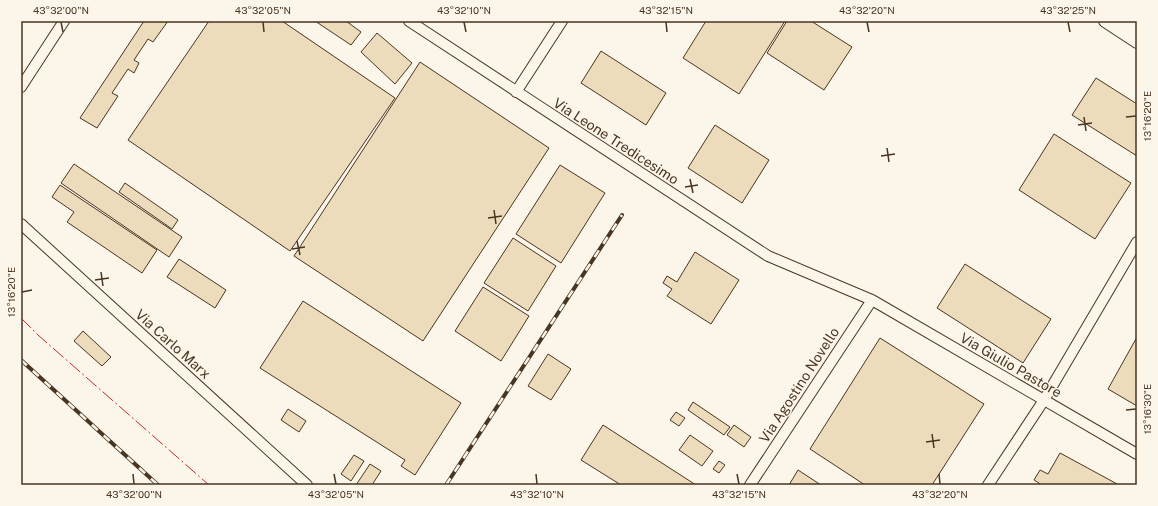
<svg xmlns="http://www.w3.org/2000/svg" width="1158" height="506" font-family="'Public Sans',sans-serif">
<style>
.building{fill:#ecdcbc;stroke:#4a3520}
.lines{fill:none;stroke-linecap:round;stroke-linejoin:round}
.minor-casing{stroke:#4a3520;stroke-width:12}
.major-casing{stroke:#4a3520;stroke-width:14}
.minor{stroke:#fbf6e9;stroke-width:10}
.major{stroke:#fbf6e9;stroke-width:12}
.rail-casing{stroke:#4a3520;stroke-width:4}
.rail{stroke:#fbf6e9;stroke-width:2.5;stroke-dasharray:8;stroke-linecap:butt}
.power{stroke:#c62828;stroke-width:1;stroke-dasharray:14 3 2 3;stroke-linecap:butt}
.ticks{fill:none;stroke:#4a3520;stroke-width:1.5}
.labels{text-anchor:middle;stroke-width:3;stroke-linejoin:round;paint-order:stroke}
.street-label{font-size:14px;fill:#4a3520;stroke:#fbf6e9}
.neatline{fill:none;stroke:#4a3520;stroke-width:1.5}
.ticks-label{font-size:10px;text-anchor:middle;fill:#4a3520}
</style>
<rect width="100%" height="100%" fill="#fbf6e9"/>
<path class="building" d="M144 21H168L153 42 148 39 134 60 139 63 134 73 128 69 112 93 118 96 97 128 80 118Z
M209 21H282L395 98 290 251 128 140Z
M315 21H346L361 32 351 45Z
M706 21H785L739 94 683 58Z
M787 21H811L852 47 824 90 767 53Z
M377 33 412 63 395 84 361 52Z
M601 51 666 93 646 125 581 83Z
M420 62 549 148 423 341 294 256Z
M1096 78 1137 104V156L1072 115Z
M715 125 769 160 742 203 688 168Z
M1054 134 1131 183 1095 239 1019 190Z
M74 164 182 237 169 257 61 183Z
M560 165 605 193 561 263 516 234Z
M125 183 178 220 172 229 119 192Z
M60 185 157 250 142 273 67 222 74 212 52 197Z
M513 238 556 266 528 311 484 283Z
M695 252 739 280 711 324 667 296 672 289 663 283 667 276 677 282Z
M179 259 226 290 215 308 167 277Z
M965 264 1051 319 1023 363 937 308Z
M483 287 529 316 501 361 455 331Z
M303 301 461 403 415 475 401 466 405 460 260 368Z
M83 331 111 357 102 366 74 341Z
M1137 337V406L1108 389Z
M880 338 984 404 932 485H865L810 449Z
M548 354 571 369 551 400 528 386Z
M693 402 730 427 724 435 688 410Z
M288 409 306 421 299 432 281 420Z
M676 412 685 418 679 426 670 420Z
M603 425 696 485H621L581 460Z
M734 425 751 437 744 447 727 435Z
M690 435 713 451 702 466 679 450Z
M1060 453 1119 485H1042L1034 480 1040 470 1048 474Z
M354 455 364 461 351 481 341 474Z
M719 461 725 465 719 473 713 469Z
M370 464 381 471 372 485H356Z
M798 470 821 485H789Z"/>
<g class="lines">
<g class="minor-casing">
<path id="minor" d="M409 21 768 256 872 300 1137 454
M21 87 64 21
M516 92 562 21
M21 224 307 485
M750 485 872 300
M988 485 1044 400 1137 242"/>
</g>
<g class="major-casing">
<path id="major" d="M1105 21 1137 42
M1123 21 1137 30"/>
</g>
<use href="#minor" class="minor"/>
<use href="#major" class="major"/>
<g class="rail-casing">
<path id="rail" d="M21 360 158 485
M446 485 622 215"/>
</g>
<use href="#rail" class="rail"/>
<path class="power" d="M21 318 38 335 209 485"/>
</g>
<path class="ticks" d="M61 22 63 32M263 22 264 32M464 22 466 32M666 22 667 32M867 22 869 32M1068 22 1070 32M1084 117 1086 131M1126 117 1136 116M1078 125 1092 123M887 148 889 162M881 156 895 154M690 179 693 193M685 187 698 185M494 210 496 224M488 218 502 216M297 241 300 255M292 249 305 247M101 272 103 286M95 280 109 278M22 292 32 290M1126 410 1136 409M932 434 934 448M926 442 940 440M133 474 134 484M334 474 336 484M536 474 537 484M737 474 739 484M939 474 940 484"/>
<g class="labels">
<g class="street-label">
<text transform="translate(616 141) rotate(33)" y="5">Via Leone Tredicesimo</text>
<text transform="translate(173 344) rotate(42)" y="5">Via Carlo Marx</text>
<text transform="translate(1011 365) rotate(30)" y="5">Via Giulio Pastore</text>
<text transform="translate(799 385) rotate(-57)" y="5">Via Agostino Novello</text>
</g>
</g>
<rect width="1158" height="506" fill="none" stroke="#fbf6e9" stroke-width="44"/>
<rect x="22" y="22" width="1114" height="462" class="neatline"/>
<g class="ticks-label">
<text x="61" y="14">43°32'00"N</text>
<text x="263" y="14">43°32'05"N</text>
<text x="464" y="14">43°32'10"N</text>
<text x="666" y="14">43°32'15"N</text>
<text x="867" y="14">43°32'20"N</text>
<text x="1068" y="14">43°32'25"N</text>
<text transform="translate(1147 116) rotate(-90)" y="4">13°16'20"E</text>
<text transform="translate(11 292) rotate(-90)" y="4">13°16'20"E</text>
<text transform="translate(1147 409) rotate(-90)" y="4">13°16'30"E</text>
<text x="134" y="498">43°32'00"N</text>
<text x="336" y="498">43°32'05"N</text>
<text x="537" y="498">43°32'10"N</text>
<text x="739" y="498">43°32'15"N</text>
<text x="940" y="498">43°32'20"N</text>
</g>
</svg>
